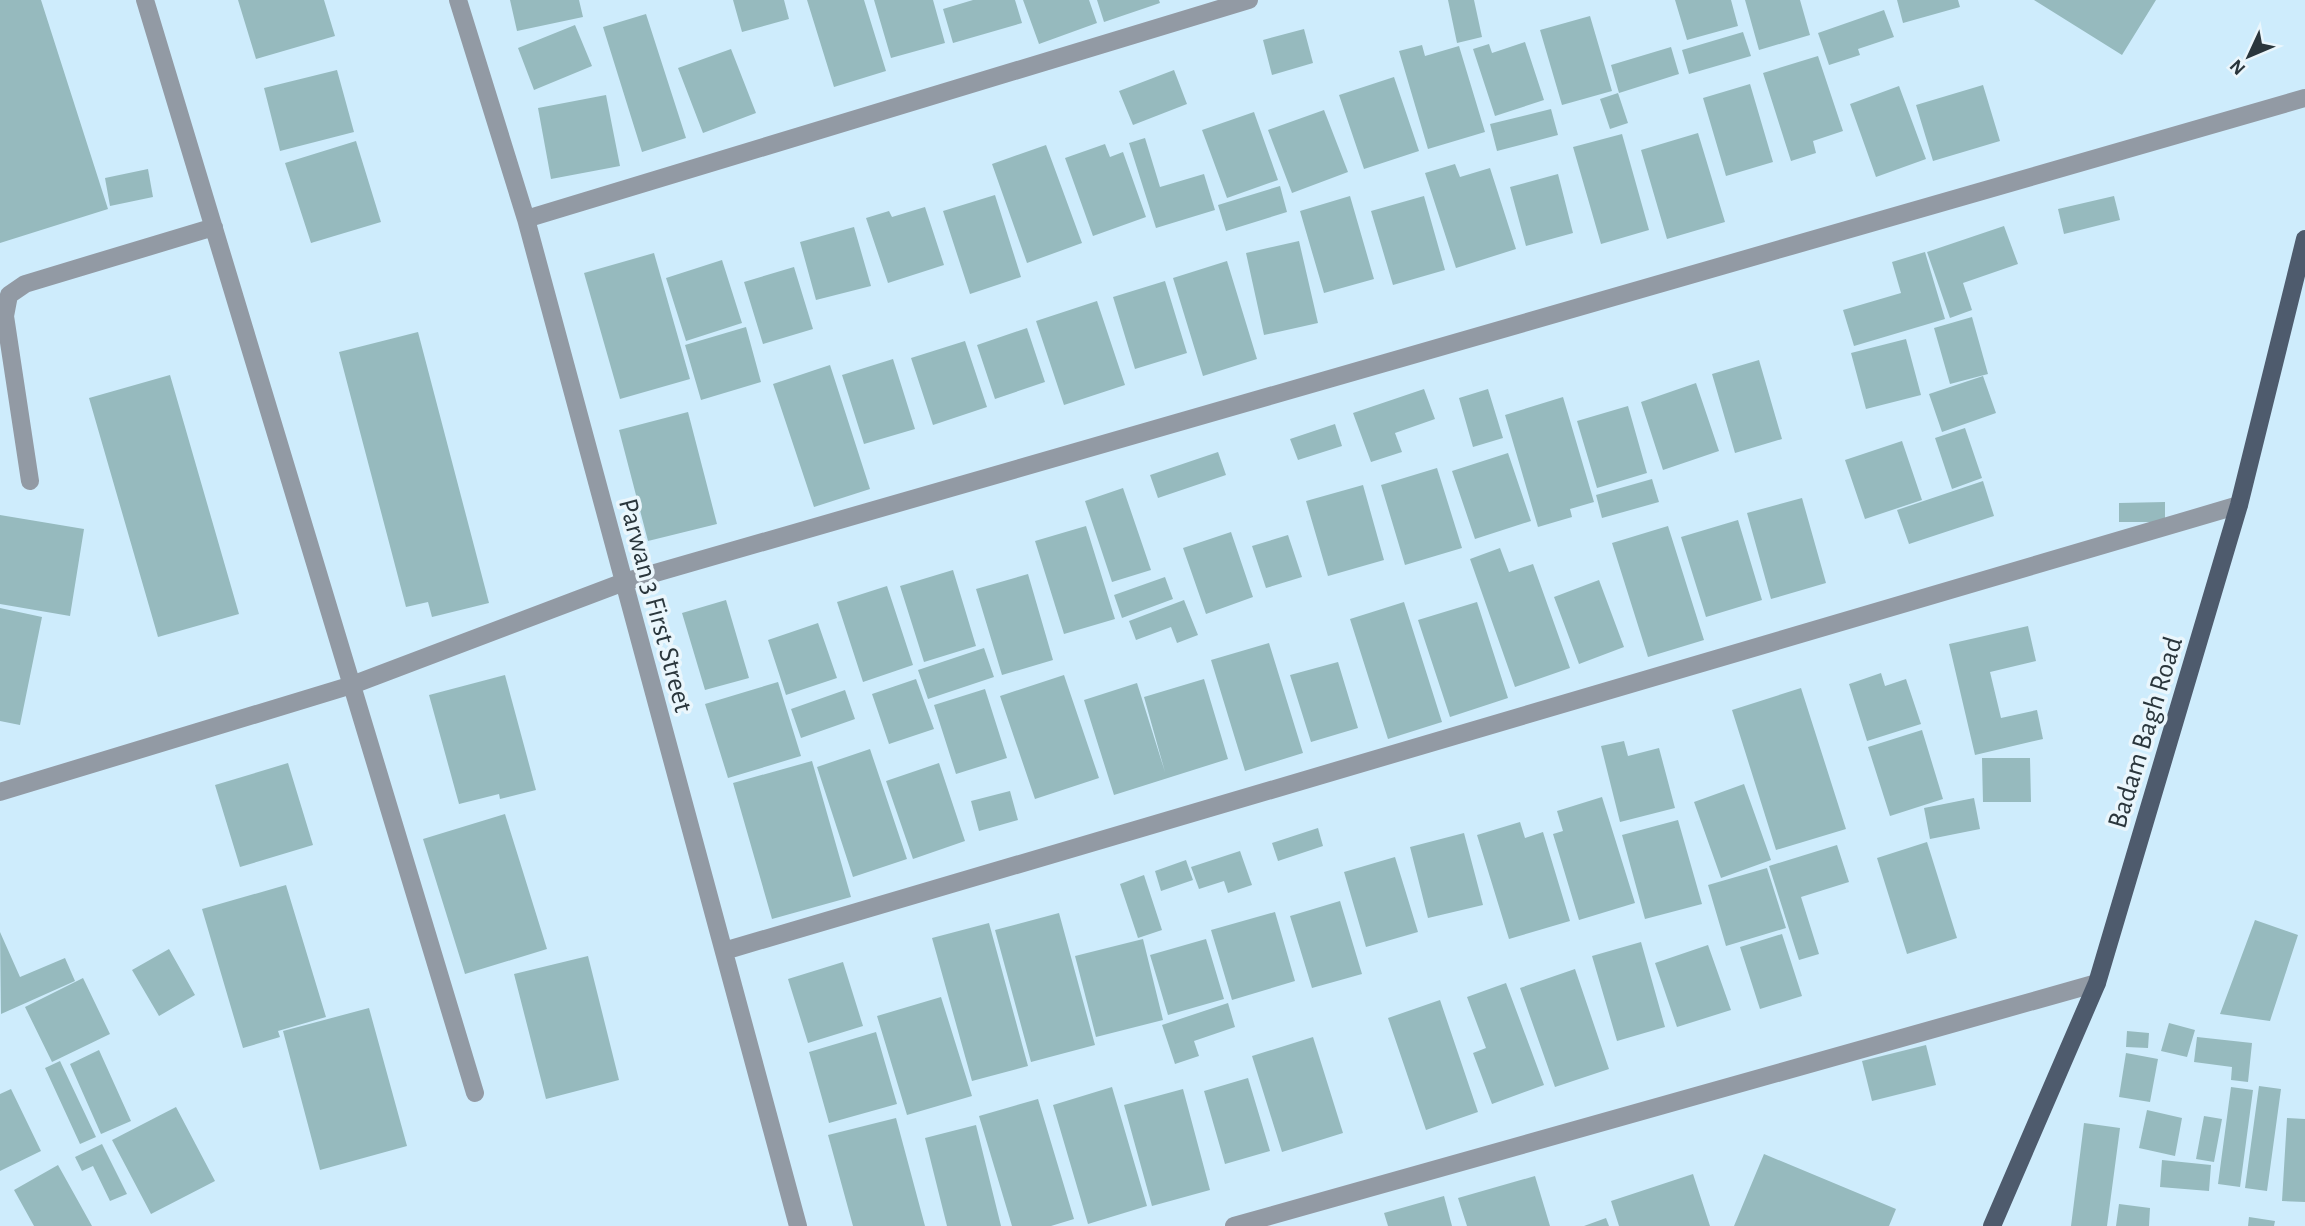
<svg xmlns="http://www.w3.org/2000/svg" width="2305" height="1226" font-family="'Alegreya Sans',sans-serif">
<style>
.building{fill:#96babe}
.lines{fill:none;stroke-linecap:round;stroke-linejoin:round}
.minor{stroke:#929aa4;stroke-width:18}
.major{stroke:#4e5b6d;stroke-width:18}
.labels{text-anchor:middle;stroke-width:7;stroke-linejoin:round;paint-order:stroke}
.street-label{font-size:28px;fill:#2a363c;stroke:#eaf6fc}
</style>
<rect width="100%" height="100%" fill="#ceecfc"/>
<path class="building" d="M0 0H41L108 209 0 243Z
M238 0H324L335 36 256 59Z
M510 0H579L583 17 517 31Z
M733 0H784L789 19 742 32Z
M807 0H864L886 71 834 87Z
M874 0H933L945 43 891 58Z
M973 0H1015L1022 23 953 43 943 9Z
M1023 0H1089L1097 23 1039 44Z
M1097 0H1159L1160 3 1104 22Z
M1448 0H1474L1482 37 1457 43Z
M1675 0H1731L1738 26 1687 40Z
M1745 0H1800L1810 35 1759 50Z
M1897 0H1958L1960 7 1903 23Z
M2034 0H2156L2122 55Z
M1884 10 1894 37 1858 49 1860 55 1829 65 1818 33Z
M646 14 686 138 642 152 603 27Z
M1590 16 1612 91 1562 105 1540 30Z
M575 25 592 66 534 90 518 48Z
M1304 29 1313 63 1272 75 1263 40Z
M1743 32 1751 56 1689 74 1682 50Z
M1525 42 1544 100 1495 116 1473 49 1489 44 1492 53Z
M1422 45 1425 56 1459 46 1485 132 1428 149 1399 51Z
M1671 47 1679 74 1619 93 1611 65Z
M731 49 756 113 703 133 678 68Z
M1818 56 1843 131 1813 141 1816 153 1791 161 1763 73Z
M337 70 354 132 280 151 264 88Z
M1174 70 1187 104 1133 125 1119 91Z
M1394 77 1419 151 1364 169 1339 95Z
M1750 84 1773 162 1726 176 1703 98Z
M1983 85 2000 141 1933 161 1916 105Z
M1899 86 1926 159 1876 177 1850 104Z
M1618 93 1628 123 1610 129 1600 99Z
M606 95 620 166 551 179 538 108Z
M1551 109 1558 135 1497 151 1490 124Z
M1324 110 1348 172 1292 193 1268 130Z
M1254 112 1278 180 1227 198 1202 130Z
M1698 133 1725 222 1667 239 1641 150Z
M1622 134 1649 230 1601 244 1573 147Z
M1145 138 1160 187 1204 174 1215 210 1156 228 1129 143Z
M356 141 381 222 311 243 285 163Z
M1105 144 1110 157 1123 152 1146 217 1093 236 1065 158Z
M1046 145 1082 243 1027 263 992 164Z
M1455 164 1460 177 1490 168 1516 249 1456 268 1425 173Z
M148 169 153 197 110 206 105 178Z
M1558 174 1573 233 1526 246 1510 187Z
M1280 186 1287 212 1226 231 1218 205Z
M995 195 1021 277 970 294 943 211Z
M1350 196 1374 279 1324 293 1300 211Z
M1424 196 1445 270 1393 285 1371 211Z
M2114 196 2120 220 2064 234 2058 209Z
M925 207 944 265 888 283 866 218 889 211 892 217Z
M2004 226 2018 264 1963 283 1972 310 1950 318 1927 252Z
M854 227 871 286 816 300 800 242Z
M1299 241 1318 323 1264 335 1246 253Z
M1925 252 1945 319 1854 346 1843 310 1901 293 1892 262Z
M654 253 690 379 620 399 584 273Z
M722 260 742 323 686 341 666 278Z
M1227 261 1257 359 1203 376 1173 278Z
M794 267 813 329 763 344 744 282Z
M1165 281 1187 353 1135 369 1113 297Z
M1097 301 1125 385 1064 405 1036 321Z
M1972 317 1988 374 1950 384 1934 328Z
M746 327 761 382 701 400 685 345Z
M1027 328 1045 382 995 399 977 345Z
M418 332 489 603 432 617 428 602 406 607 339 352Z
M1906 339 1921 395 1866 409 1851 353Z
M965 341 987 407 933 425 911 358Z
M893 359 915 429 864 444 842 375Z
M1759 360 1782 439 1735 453 1712 374Z
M830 365 870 489 814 507 773 384Z
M170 375 239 614 158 637 89 398Z
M1983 376 1996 413 1942 432 1929 394Z
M1696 383 1719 451 1663 470 1641 402Z
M1424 389 1435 419 1395 433 1402 452 1371 462 1353 413Z
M1488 389 1503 438 1473 447 1459 398Z
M1563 397 1594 502 1570 509 1572 517 1538 527 1505 415Z
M1628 406 1647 473 1597 488 1577 421Z
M688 412 717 524 648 541 619 430Z
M1335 424 1342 446 1298 460 1290 439Z
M1965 428 1982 478 1952 489 1935 438Z
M1902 441 1922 500 1865 519 1845 460Z
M1218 452 1226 475 1158 498 1150 475Z
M1508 453 1531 521 1475 539 1452 471Z
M1437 468 1462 548 1405 565 1381 485Z
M1652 479 1659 502 1602 518 1596 495Z
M1983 481 1994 516 1909 544 1897 510Z
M1363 485 1384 560 1328 576 1306 501Z
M1123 488 1151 570 1112 582 1085 501Z
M1802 498 1826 583 1771 599 1747 513Z
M2165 502V522H2119V503Z
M0 515 84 529 70 616 0 604Z
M1738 520 1762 600 1706 617 1681 537Z
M1086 526 1115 619 1064 634 1035 541Z
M1668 526 1704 640 1648 657 1612 543Z
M1231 532 1253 597 1206 614 1183 548Z
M1288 535 1302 577 1266 588 1252 546Z
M1500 548 1509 572 1533 564 1570 668 1515 687 1470 559Z
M953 570 976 646 924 662 900 586Z
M1028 574 1053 660 1002 675 976 589Z
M1165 577 1173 599 1122 618 1114 595Z
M1599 580 1624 647 1579 664 1554 597Z
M887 586 913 665 863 682 837 602Z
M726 600 749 678 705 690 682 613Z
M1184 600 1198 635 1177 643 1171 627 1136 640 1129 621Z
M1404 602 1442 722 1388 739 1350 619Z
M1477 602 1508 698 1450 717 1418 620Z
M0 608 42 617 20 725 0 721Z
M818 623 837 678 786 695 768 640Z
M2028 626 2036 661 1990 672 2001 718 2037 710 2043 739 1975 755 1949 644Z
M1269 643 1303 753 1245 771 1211 660Z
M984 648 994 677 928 699 918 670Z
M1338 662 1358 728 1311 742 1290 675Z
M1881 673 1885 686 1906 679 1921 724 1867 741 1849 684Z
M505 675 536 790 500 799 499 794 459 804 429 695Z
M1064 675 1099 778 1035 799 1000 696Z
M916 679 934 729 889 744 872 694Z
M1204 679 1228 759 1114 795 1084 700 1137 683 1165 772 1144 697Z
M778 682 801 756 728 778 705 704Z
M1801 688 1846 829 1776 850 1732 710Z
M985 689 1007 758 956 774 934 705Z
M845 690 855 719 801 738 791 709Z
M1922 730 1943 799 1890 816 1868 747Z
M1624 741 1628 756 1659 748 1675 808 1620 822 1601 746Z
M870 749 907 859 853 877 817 767Z
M1982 758H2030L2031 802H1983Z
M812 761 851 897 772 919 733 783Z
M288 763 313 845 240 867 215 785Z
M939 763 965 841 913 859 886 781Z
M1744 784 1771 860 1721 878 1694 802Z
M1010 791 1018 820 979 831 971 801Z
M1602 797 1635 903 1579 920 1553 834 1563 831 1557 811Z
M1974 798 1980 829 1930 839 1924 808Z
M505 814 547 949 465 974 423 839Z
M1678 820 1702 904 1645 919 1622 835Z
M1520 822 1525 838 1543 832 1570 921 1509 939 1477 835Z
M1318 828 1323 846 1278 861 1272 843Z
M1464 833 1483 905 1428 918 1410 847Z
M1927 842 1957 938 1907 954 1877 858Z
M1837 845 1849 882 1801 897 1819 954 1799 960 1769 866Z
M1240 851 1252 885 1228 893 1224 881 1199 889 1191 867Z
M1395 857 1418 932 1366 947 1344 872Z
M1186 860 1193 880 1161 891 1155 871Z
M1767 868 1786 928 1726 946 1708 885Z
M1144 875 1162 930 1138 938 1120 884Z
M286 885 326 1017 278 1031 280 1037 243 1048 202 909Z
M1340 901 1362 974 1312 988 1290 916Z
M1275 912 1295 981 1232 1000 1211 930Z
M1059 913 1095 1045 1031 1062 995 930Z
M2255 920 2298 935 2270 1021 2220 1014Z
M989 923 1028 1066 972 1081 932 938Z
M0 932 20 977 65 958 75 981 1 1014Z
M1782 934 1802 996 1760 1009 1740 947Z
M1143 939 1163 1020 1096 1037 1075 956Z
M1206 939 1224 999 1168 1015 1150 955Z
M1641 942 1665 1027 1617 1041 1592 956Z
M1708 945 1731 1010 1677 1027 1655 963Z
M169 949 195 995 159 1016 132 970Z
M588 956 619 1080 546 1099 514 974Z
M843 962 863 1026 808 1043 788 979Z
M1575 969 1609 1069 1555 1087 1520 988Z
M83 978 110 1034 52 1062 25 1007Z
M1506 983 1544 1085 1492 1104 1473 1053 1486 1048 1467 997Z
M941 997 972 1096 907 1115 877 1016Z
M1440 1000 1478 1112 1426 1130 1388 1018Z
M1228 1003 1235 1027 1194 1041 1199 1056 1175 1064 1162 1025Z
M369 1008 407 1146 320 1170 283 1031Z
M2169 1023 2195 1030 2187 1057 2161 1051Z
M2127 1031 2149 1033 2148 1048 2126 1047Z
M876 1032 897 1104 829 1123 809 1052Z
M1313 1037 1343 1133 1282 1152 1252 1056Z
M2197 1037 2252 1043 2248 1082 2231 1080 2232 1067 2194 1062Z
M1926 1045 1936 1085 1872 1101 1862 1061Z
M99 1050 131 1121 101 1134 70 1064Z
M2126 1053 2158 1059 2150 1102 2119 1097Z
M60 1061 96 1137 80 1144 45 1068Z
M1248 1078 1270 1151 1225 1164 1204 1091Z
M2259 1086 2281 1089 2267 1191 2245 1188Z
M1112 1087 1147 1206 1088 1224 1053 1105Z
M2231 1087 2253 1090 2240 1187 2218 1184Z
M11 1089 41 1151 0 1171V1094Z
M1183 1089 1210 1190 1152 1206 1124 1105Z
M1038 1099 1074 1219 1051 1226H1012L979 1116Z
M176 1107 215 1181 151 1214 112 1140Z
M2147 1110 2182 1118 2175 1156 2139 1148Z
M2204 1116 2222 1119 2214 1162 2196 1159Z
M896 1118 925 1226H853L828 1135Z
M2287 1118 2305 1119V1202L2282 1201Z
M2084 1123 2120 1128 2107 1226H2071Z
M976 1125 1001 1226H947L925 1138Z
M102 1144 127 1194 110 1201 93 1166 82 1171 75 1157Z
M1764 1154 1896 1209 1889 1226H1734Z
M2162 1160 2211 1165 2209 1191 2160 1187Z
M58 1165 92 1226H34L14 1190Z
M1693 1174 1710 1226H1619L1611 1201Z
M1535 1176 1550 1226H1467L1458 1198Z
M1444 1196 1452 1226H1388L1384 1213Z
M2119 1204 2150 1208 2149 1226H2116Z
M2249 1217 2275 1221 2274 1226H2248Z
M1606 1218 1609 1226H1584Z"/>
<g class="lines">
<path class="minor" d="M145 0 475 1093
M458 0 526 219 798 1226
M526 219 1249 0
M30 481 5 316 9 295 25 284 214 227
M0 792 352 685 624 582 2305 98
M724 951 2239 505
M1234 1226 2097 983"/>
<path class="major" d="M1992 1226 2097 983 2239 505 2305 239"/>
</g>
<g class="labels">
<g class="street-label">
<text transform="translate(657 605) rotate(75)" y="10">Parwan 3 First Street</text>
<text transform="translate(2144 732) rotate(-73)" y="10">Badam Bagh Road</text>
</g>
</g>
<g transform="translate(2249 56) rotate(226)" stroke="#eaf6fc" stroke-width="5" paint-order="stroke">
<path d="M0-5L12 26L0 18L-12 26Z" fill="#2a363c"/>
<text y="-10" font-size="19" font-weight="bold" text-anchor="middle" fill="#2a363c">N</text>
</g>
</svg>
